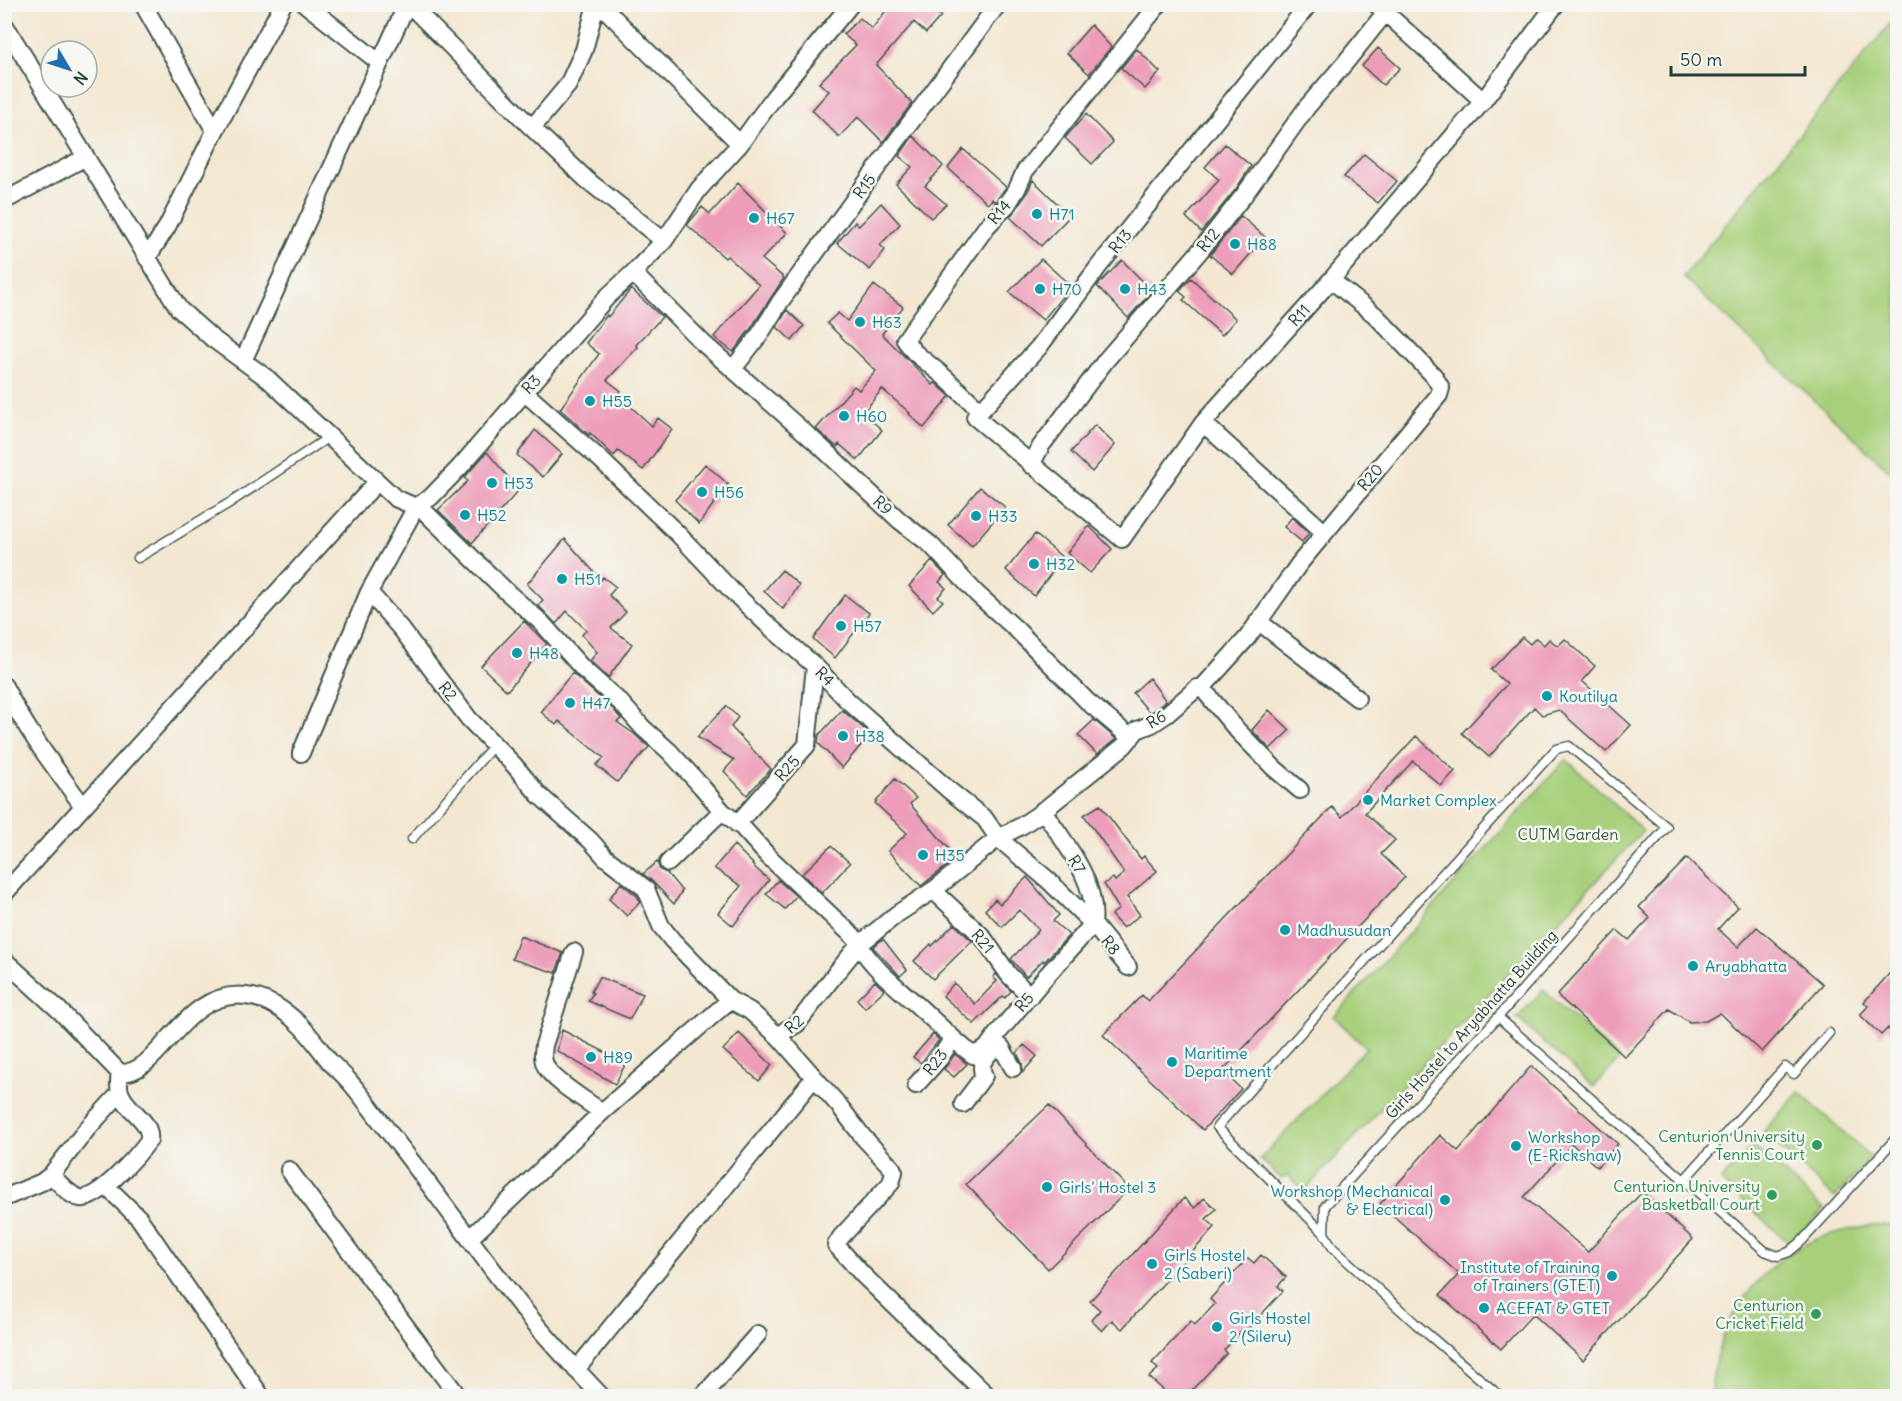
<svg xmlns="http://www.w3.org/2000/svg" width="1902" height="1401" font-family="Delius,sans-serif">
<style>
.green{fill:#a8d07b;stroke:#648658;stroke-width:1.5}
.building{fill:#ed9cb9}
.lines{fill:none;stroke-linecap:round;stroke-linejoin:round}
.service-casing{stroke:#3f564c;stroke-width:11}
.minor-casing{stroke:#3f564c;stroke-width:20}
.service{stroke:#fff;stroke-width:8}
.minor{stroke:#fff;stroke-width:16}
.culture-dot{fill:#0f9aa8;stroke:#f6f6f2;stroke-width:2}
.leisure-dot{fill:#2e9e5b;stroke:#f6f6f2;stroke-width:2}
.labels{text-anchor:middle;stroke-width:5;stroke-linejoin:round;paint-order:stroke}
.street-label{font-size:16px;fill:#1f3d34;stroke:#f6f6f2}
.culture-label{font-size:16px;fill:#0d838f;stroke:#f6f6f2;text-anchor:start}
.park-label{font-size:16px;fill:#3a5a42;stroke:#f6f6f2}
.leisure-label{font-size:16px;fill:#27864d;stroke:#f6f6f2;text-anchor:end}
</style>
<rect width="100%" height="100%" fill="#f6f6f2"/>
<filter id="ink" filterUnits="userSpaceOnUse"><feTurbulence type="fractalNoise" baseFrequency=".0167" numOctaves="2"/><feDisplacementMap in="SourceGraphic" scale="12" xChannelSelector="R" yChannelSelector="G"/><feConvolveMatrix kernelMatrix="1 2 1 2 8 2 1 2 1" color-interpolation-filters="sRGB"/></filter>
<filter id="wash" filterUnits="userSpaceOnUse"><feTurbulence type="fractalNoise" baseFrequency=".008" numOctaves="4" result="noise"/><feDisplacementMap in="SourceGraphic" scale="24" xChannelSelector="R" yChannelSelector="G"/><feGaussianBlur stdDeviation="1.35" result="paint"/><feColorMatrix in="noise" values="0 0 0 0 0 0 0 0 0 0 0 0 0 0 0 0 0 1.4 0 .05"/><feComposite in="paint" operator="in"/></filter>
<g filter="url(#wash)">
<rect width="100%" height="100%" fill="#f3e7d1"/>
<path class="green" d="M1897 15V478L1683 277Z
M1566 759 1643 831 1304 1191 1287 1175 1282 1179 1260 1159 1366 1048 1334 1017Z
M1543 990 1620 1059 1594 1087 1517 1018Z
M1799 1092 1871 1157 1835 1198 1763 1132Z
M1753 1145 1824 1209 1791 1245 1721 1181Z
M1871 1225H1897V1396H1711C1712 1386 1712 1375 1715 1364 1726 1310 1766 1260 1817 1239 1835 1232 1853 1229 1871 1225Z"/>
<g id="blocks">
<path class="building" d="M891 4H927L941 16 926 33 914 22 876 65 912 103 883 142 858 117 839 137 812 110 829 91 819 83 856 45 843 34 860 18 872 29Z
M1091 25 1111 47 1089 74 1067 53Z
M1378 48 1400 68 1383 85 1362 66Z
M1137 49 1160 72 1145 89 1121 68Z
M1086 114 1113 142 1092 164 1065 138Z
M913 136 943 166 925 186 946 204 931 218 896 184 912 167 899 156Z
M1225 144 1251 166 1236 189 1201 232 1186 217 1219 180 1205 167Z
M963 149 1006 187 995 202 992 199 988 204 948 168Z
M1364 154 1397 181 1378 203 1344 177Z
M1033 180 1070 216 1041 246 1010 217 1026 195Z
M738 183 787 233 762 259 784 278 751 328 733 352 714 337 759 285 727 256 725 258 687 225 702 207 710 214Z
M881 203 900 224 880 245 885 250 870 270 837 243 855 222 859 226Z
M1241 216 1265 237 1233 274 1210 255Z
M1041 259 1071 286 1043 320 1009 292Z
M1122 260 1152 291 1128 318 1097 286Z
M1191 278 1236 319 1222 335 1183 300 1186 297 1179 291Z
M874 285 903 307 882 334 933 385 935 383 950 396 924 428 909 414 910 413 882 389 863 413 882 430 858 460 839 444 837 447 816 429 854 386 859 390 876 371 827 323 838 313 847 321Z
M631 289 662 317 636 345 638 347 607 380 621 391 618 395 652 426 658 418 672 429 643 470 618 451 614 456 590 433 589 435 560 409 599 354 586 343 607 315 608 317Z
M787 310 804 326 792 341 777 327Z
M1095 425 1115 445 1092 472 1071 452Z
M535 430 562 454 543 477 517 455Z
M487 452 519 490 472 543 438 510 468 481 464 478Z
M705 464 728 484 699 524 675 500Z
M980 487 1005 507 972 546 948 525Z
M1292 517 1309 533 1302 542 1284 527Z
M1089 526 1112 549 1090 573 1067 553Z
M1035 534 1063 558 1034 596 1006 570Z
M565 539 601 580 603 577 616 587 609 595 626 612 611 628 632 644 608 678 590 661 597 652 582 635 586 630 567 611 556 624 538 605 543 600 527 584Z
M932 561 945 575 939 582 946 588 938 597 943 601 933 611 909 586Z
M782 570 799 585 783 609 764 591Z
M845 595 869 613 835 658 813 639Z
M524 621 547 644 507 691 481 666Z
M1522 637 1530 644 1536 638 1544 645 1549 639 1558 646 1565 639 1595 666 1582 681 1631 725 1606 752 1559 710 1542 715 1534 707 1489 757 1462 733 1507 684 1491 670Z
M572 673 614 710 621 719 617 722 633 733 649 747 617 782 596 765 604 758 559 721 556 725 541 712Z
M1149 678 1166 701 1150 713 1133 693Z
M726 706 738 717 731 727 771 769 747 795 724 771 734 760 697 737Z
M842 710 870 734 842 768 818 743 819 735Z
M1269 710 1290 730 1270 749 1252 730Z
M1094 720 1116 739 1097 754 1078 735Z
M1416 736 1455 771 1441 786 1413 761 1365 813 1395 840 1381 854 1405 877 1222 1071 1241 1089 1203 1130 1103 1035 1142 995 1148 1001 1332 807 1342 817Z
M895 779 916 798 910 804 957 858 921 886 888 851 907 833 875 803Z
M1100 805 1141 859 1144 856 1157 871 1127 897 1140 915 1123 928 1111 915 1119 909 1104 884 1113 878 1115 881 1124 873 1084 815Z
M734 845 753 864 752 865 769 880 733 926 718 913 741 886 714 868Z
M831 846 850 863 822 893 802 874Z
M1687 858 1738 907 1718 929 1738 947 1757 927 1823 984 1762 1052 1720 1013 1706 1021 1689 1022 1669 1009 1625 1057 1557 995 1617 930 1629 940 1650 918 1639 907Z
M657 862 660 870 667 873 682 891 674 904 652 881 643 874Z
M1027 877 1059 915 1053 921 1069 935 1044 962 1043 960 1026 977 1011 959 1039 930 1019 910 1002 927 985 910 995 899 1000 904Z
M778 880 796 896 785 909 766 894Z
M621 883 637 896 640 902 627 916 609 899Z
M954 924 972 941 933 979 914 961 931 944 932 946Z
M520 936 563 953 556 973 512 959Z
M883 939 907 970 900 976 873 947Z
M1898 964V1038L1888 1028 1881 1035 1860 1015 1868 1006 1864 1002Z
M996 974 1011 991 1005 998 1003 996 974 1024 943 996 954 983 975 1004 997 981 993 977Z
M599 977 643 994 630 1019 588 1001 593 993 591 992Z
M875 981 884 990 865 1008 857 999Z
M562 1030 626 1063 615 1084 557 1051Z
M739 1033 772 1065 759 1081 723 1050Z
M933 1034 939 1040 921 1063 913 1057Z
M1024 1045 1037 1056 1023 1072 1022 1063 1017 1053Z
M955 1054 967 1064 954 1077 944 1069Z
M1531 1066 1618 1144 1597 1167 1572 1144 1524 1197 1588 1252 1642 1192 1693 1239 1583 1360 1533 1314 1501 1349 1440 1295 1459 1274 1380 1204 1440 1135 1458 1151Z
M1049 1105 1129 1189 1048 1269 966 1184Z
M1184 1198 1195 1208 1204 1198 1216 1209 1206 1219 1215 1227 1122 1329 1112 1320 1102 1331 1091 1320 1100 1310 1090 1301Z
M1261 1255 1286 1277 1278 1286 1283 1291 1245 1332 1242 1330 1224 1350 1227 1353 1187 1395 1182 1391 1177 1396H1170L1149 1377 1158 1369 1152 1363 1191 1321 1195 1325 1215 1304 1210 1299 1248 1258 1254 1263Z"/>
</g>
</g>
<g filter="url(#ink)">
<use href="#blocks" fill-opacity="0" stroke="#3f564c" stroke-width="1.5"/>
<g class="lines">
<g class="service-casing">
<path id="service" d="M138 558 231 502 329 437
M412 839 494 745
M1498 1017 1765 1251 1778 1256 1789 1252 1801 1242 1898 1136
M1684 1180 1785 1067 1794 1074 1829 1033
M1324 1233 1217 1127 1436 881 1556 749 1569 746 1667 827 1498 1017 1325 1206 1324 1233 1333 1248 1416 1324 1500 1396"/>
</g>
<g class="minor-casing">
<path id="minor" d="M143 4 215 131
M305 4 380 63
M409 4 532 128
M596 4 584 50 568 85 532 128 587 180 664 241
M600 4 740 144
M1309 4 1099 266 1039 347 975 417 1122 539 1203 423 1331 280 1483 101 1556 4
M1376 4 1483 101
M4 24 179 309 213 339 268 379 395 498 416 507 431 497 460 467 607 297 633 273 664 241 699 189 740 144 774 97 851 4
M4 201 86 157
M147 258 167 227 215 131 283 4
M633 273 703 343 820 446 899 520 931 545 977 594 1016 629 1088 702 1131 738
M243 361 407 4
M733 369 760 334 780 302 882 161 998 4
M524 392 601 460 679 535 732 591 770 627 815 666 847 700 950 791 985 819 998 838 935 889 897 914 859 945C874 969 897 987 917 1005 936 1022 953 1040 973 1055L986 1049 997 1034 1048 974 1093 924 1048 880 998 838 1021 826 1039 814 1124 746 1137 730 1152 724 1167 714 1197 688H1202L1237 730 1274 768 1300 790
M981 411 941 374 914 352 905 340 987 226 1007 205 1017 189 1025 171 1159 4
M1203 423 1324 532
M1031 465 1041 446 1106 360 1199 252 1244 195 1307 107 1345 63 1385 13
M1258 621 1357 698
M4 686C26 730 54 767 83 806
M1202 688 1247 638 1299 564 1439 395 1441 388 1434 376 1375 315 1331 280
M301 753 369 592
M1043 810C1065 844 1098 881 1093 924L1128 967
M737 824 807 745 815 666
M668 863 722 811
M933 890 982 936 1009 975 1030 996
M4 894 377 482
M574 952 544 1045C543 1052 542 1058 545 1065 551 1080 587 1101 602 1112
M4 960 59 1010 120 1073C161 1075 182 989 246 996 267 998 287 1012 301 1026 312 1037 320 1050 330 1062 336 1068 343 1074 349 1081 363 1097 375 1114 388 1131 433 1188 475 1248 520 1305 545 1337 574 1367 601 1396
M779 1037 786 1030 797 1024 836 973 859 945 855 938 768 856 742 827 722 811 702 787 669 751 643 728 621 703 583 669 541 622 508 593 424 511 416 507 369 592 402 630 469 719 514 765 539 795 591 841 605 857 646 889 661 926 672 940 730 1000 750 1011 779 1037 841 1108 863 1137 892 1168 894 1172 891 1183 841 1237 836 1245 863 1275 988 1396
M993 1040 1002 1048 1013 1068
M916 1085 940 1058 952 1039
M963 1104 984 1076C978 1063 986 1057 995 1047
M289 1170 458 1396
M51 1175C59 1182 69 1196 80 1198 97 1202 139 1154 149 1140 152 1120 125 1110 120 1092 118 1086 119 1079 120 1073
M106 1186 139 1218 261 1396
M4 1198 42 1182 51 1175 87 1129 120 1093
M470 1238 602 1112 730 1000
M576 1370 814 1078
M703 1396 758 1334"/>
</g>
<use href="#service" class="service"/>
<use href="#minor" class="minor"/>
</g>
</g>
<g class="culture-dot">
<circle cx="1037" cy="214" r="6"/>
<circle cx="754" cy="218" r="6"/>
<circle cx="1235" cy="244" r="6"/>
<circle cx="1040" cy="289" r="6"/>
<circle cx="1125" cy="289" r="6"/>
<circle cx="860" cy="322" r="6"/>
<circle cx="590" cy="401" r="6"/>
<circle cx="844" cy="416" r="6"/>
<circle cx="492" cy="483" r="6"/>
<circle cx="702" cy="492" r="6"/>
<circle cx="465" cy="515" r="6"/>
<circle cx="976" cy="516" r="6"/>
<circle cx="1034" cy="564" r="6"/>
<circle cx="562" cy="579" r="6"/>
<circle cx="841" cy="626" r="6"/>
<circle cx="517" cy="653" r="6"/>
<circle cx="1547" cy="696" r="6"/>
<circle cx="570" cy="703" r="6"/>
<circle cx="843" cy="736" r="6"/>
<circle cx="1368" cy="800" r="6"/>
<circle cx="923" cy="855" r="6"/>
<circle cx="1285" cy="930" r="6"/>
<circle cx="1693" cy="966" r="6"/>
<circle cx="591" cy="1057" r="6"/>
<circle cx="1172" cy="1062" r="6"/>
<circle cx="1516" cy="1146" r="6"/>
<circle cx="1047" cy="1187" r="6"/>
<circle cx="1445" cy="1200" r="6"/>
<circle cx="1152" cy="1264" r="6"/>
<circle cx="1612" cy="1276" r="6"/>
<circle cx="1484" cy="1308" r="6"/>
<circle cx="1217" cy="1327" r="6"/>
</g>
<g class="leisure-dot">
<circle cx="1817" cy="1145" r="6"/>
<circle cx="1772" cy="1195" r="6"/>
<circle cx="1816" cy="1314" r="6"/>
</g>
<g class="labels">
<g class="street-label">
<text transform="translate(864 186) rotate(-54)" y="6">R15</text>
<text transform="translate(999 212) rotate(-51)" y="6">R14</text>
<text transform="translate(1208 240) rotate(-51)" y="6">R12</text>
<text transform="translate(1120 241) rotate(-51)" y="6">R13</text>
<text transform="translate(1299 315) rotate(-48)" y="6">R11</text>
<text transform="translate(531 384) rotate(-47)" y="6">R3</text>
<text transform="translate(1370 477) rotate(-50)" y="6">R20</text>
<text transform="translate(883 505) rotate(43)" y="6">R9</text>
<text transform="translate(825 676) rotate(46)" y="6">R4</text>
<text transform="translate(448 691) rotate(52)" y="6">R2</text>
<text transform="translate(1156 719) rotate(-31)" y="6">R6</text>
<text transform="translate(787 768) rotate(-48)" y="6">R25</text>
<text transform="translate(1077 864) rotate(60)" y="6">R7</text>
<text transform="translate(983 941) rotate(50)" y="6">R21</text>
<text transform="translate(1111 945) rotate(52)" y="6">R8</text>
<text transform="translate(1024 1002) rotate(-49)" y="6">R5</text>
<text transform="translate(794 1024) rotate(-41)" y="6">R2</text>
<text transform="translate(1471 1024) rotate(-48)" y="6">Girls Hostel to Aryabhatta Building</text>
<text transform="translate(935 1062) rotate(-52)" y="6">R23</text>
</g>
<g class="culture-label">
<text x="1049" y="220">H71</text>
<text x="766" y="224">H67</text>
<text x="1247" y="250">H88</text>
<text x="1052" y="295">H70</text>
<text x="1137" y="295">H43</text>
<text x="872" y="328">H63</text>
<text x="602" y="407">H55</text>
<text x="856" y="422">H60</text>
<text x="504" y="489">H53</text>
<text x="714" y="498">H56</text>
<text x="477" y="521">H52</text>
<text x="988" y="522">H33</text>
<text x="1046" y="570">H32</text>
<text x="574" y="585">H51</text>
<text x="853" y="632">H57</text>
<text x="529" y="659">H48</text>
<text x="1559" y="702">Koutilya</text>
<text x="582" y="709">H47</text>
<text x="855" y="742">H38</text>
<text x="1380" y="806">Market Complex</text>
<text x="935" y="861">H35</text>
<text x="1297" y="936">Madhusudan</text>
<text x="1705" y="972">Aryabhatta</text>
<text x="1184" y="1059">Maritime<tspan x="1184" dy="18">Department</tspan></text>
<text x="603" y="1063">H89</text>
<text x="1528" y="1143">Workshop<tspan x="1528" dy="18">(E-Rickshaw)</tspan></text>
<text x="1059" y="1193">Girls' Hostel 3</text>
<text x="1433" y="1197" text-anchor="end">Workshop (Mechanical<tspan x="1433" dy="18">&amp; Electrical)</tspan></text>
<text x="1164" y="1261">Girls Hostel<tspan x="1164" dy="18">2 (Saberi)</tspan></text>
<text x="1600" y="1273" text-anchor="end">Institute of Training<tspan x="1600" dy="18">of Trainers (GTET)</tspan></text>
<text x="1496" y="1314">ACEFAT &amp; GTET</text>
<text x="1229" y="1324">Girls Hostel<tspan x="1229" dy="18">2 (Sileru)</tspan></text>
</g>
<g class="park-label">
<text x="1568" y="840">CUTM Garden</text>
</g>
<g class="leisure-label">
<text x="1805" y="1142">Centurion University<tspan x="1805" dy="18">Tennis Court</tspan></text>
<text x="1760" y="1192">Centurion University<tspan x="1760" dy="18">Basketball Court</tspan></text>
<text x="1804" y="1311">Centurion<tspan x="1804" dy="18">Cricket Field</tspan></text>
</g>
</g>
<rect width="1902" height="1401" fill="none" stroke="#f6f6f2" stroke-width="24"/>
<g transform="translate(69 69) rotate(129)"><circle r="28" fill="#f6f6f2" stroke="#a0aca6" stroke-width="1.5"/>
<path d="M0-4.5L10 22L0 15L-10 22Z" fill="#1f6fb2"/>
<text y="-9" font-size="16" font-weight="bold" text-anchor="middle" fill="#1f3d34">N</text>
</g>
<path d="M1671 66v9h134v-9" fill="none" stroke="#1f3d34" stroke-width="3"/>
<text x="1680" y="66" font-size="18" fill="#1f3d34" stroke="#f6f6f2" stroke-width="4.5" paint-order="stroke">50 m</text>
</svg>
